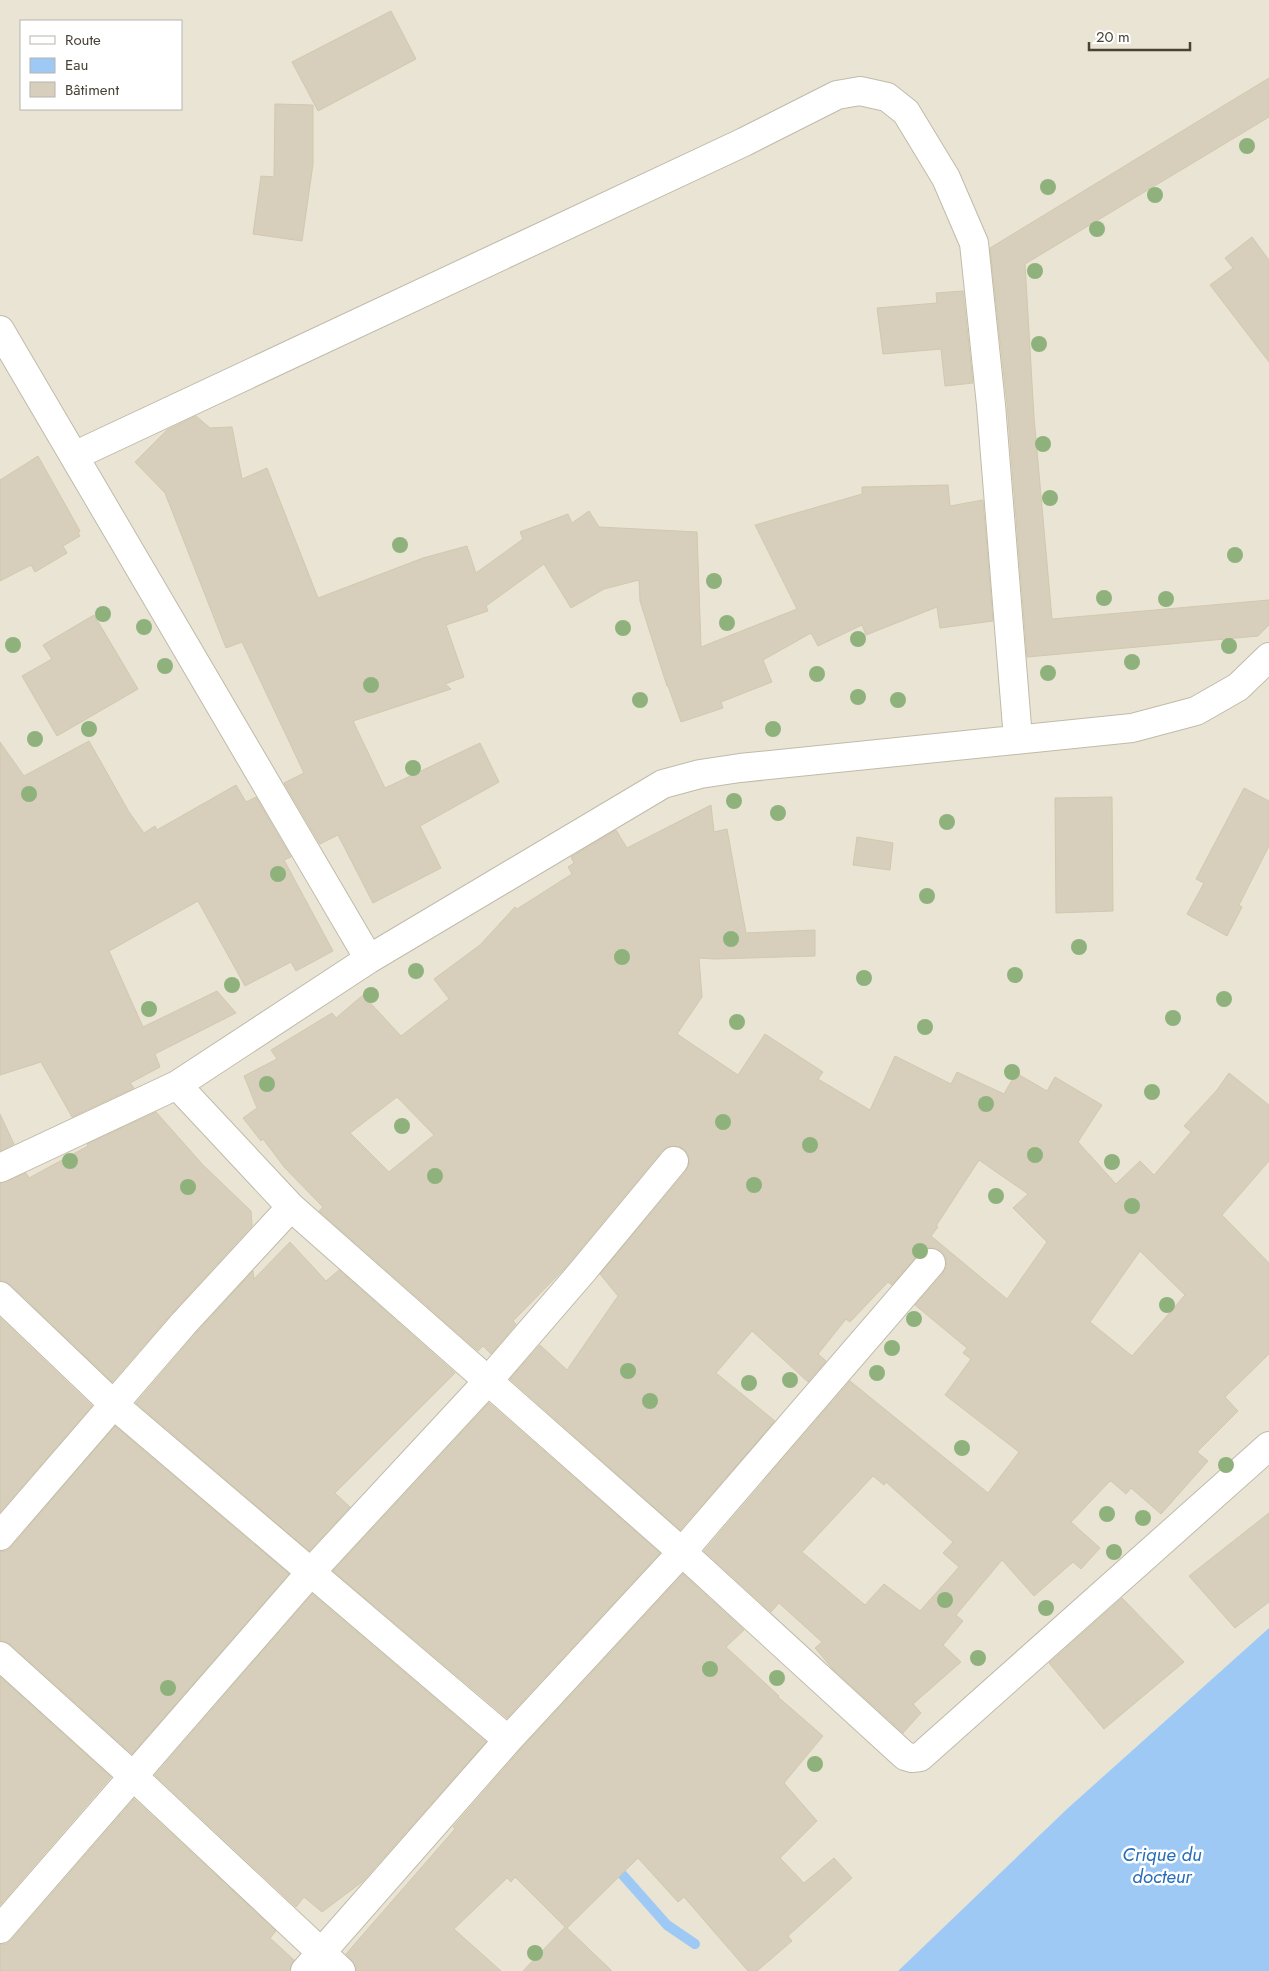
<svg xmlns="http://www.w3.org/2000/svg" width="1269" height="1971" font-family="Jost,sans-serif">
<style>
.residential{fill:#e9e4d4;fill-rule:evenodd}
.water{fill:#9fc9f5}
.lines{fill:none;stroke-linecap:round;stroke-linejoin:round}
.stream{stroke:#9fc9f5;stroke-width:10}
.building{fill:#d7cfbb;stroke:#d2c8ae;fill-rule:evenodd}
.minor-casing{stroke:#c0bba9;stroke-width:30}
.minor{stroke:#fff;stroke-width:28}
.tree{fill:#8fb27c}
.labels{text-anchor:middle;stroke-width:5;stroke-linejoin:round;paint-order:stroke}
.water-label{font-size:19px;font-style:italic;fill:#276dbb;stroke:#fff}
</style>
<rect width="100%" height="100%" fill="#f4f2e7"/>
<path class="residential" d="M0 0H1269V1628L1068 1808 898 1971H0ZM21 21H181V109H21Z"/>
<path class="water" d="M1269 1628V1971H898L1068 1808Z"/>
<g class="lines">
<path class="stream" d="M613 1864 667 1925 695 1944"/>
</g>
<path class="building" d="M391 11 416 59 318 111 292 62Z
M1269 78V117L1025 264 1034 417 1052 619 1269 600V625L1258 636 1027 657 1007 404 990 248Z
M275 104 313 105V164L302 241 253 234 261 176 274 177Z
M1252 237 1269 260V362L1210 285 1233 268 1225 258Z
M963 291 973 383 945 386 941 349 883 354 877 308 937 303 936 293Z
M196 416 210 428 232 427 242 479 267 468 318 598 423 558 467 546 476 573 523 539 520 532 568 514 572 523 589 511 599 527 697 532 701 647 797 609 755 525 862 494V487L948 485 950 506 983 500 993 621 940 628 937 607 866 635 862 625 818 646 811 633 763 660 772 682 721 702 723 708 681 722 668 686H667L640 601 639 580 604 589 571 608 544 564 486 606 488 611 446 625 464 677 445 684 451 689 353 721 385 788 480 743 499 782 420 826 441 868 373 903 338 835 320 844 284 783 304 773 242 642 226 648 165 493 135 462 167 430Z
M38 456 80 531 78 532 80 536 63 546 67 553 35 572 31 565 0 581V480Z
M94 615 138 689 57 736 22 676 52 659 43 645Z
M89 741 129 812 144 833 155 826 157 830 236 785 246 802 256 797 291 857 284 860 333 951 296 971 291 962 245 986 198 901 109 951 143 1027 217 991 236 1013 155 1054 160 1067 130 1083 134 1088 72 1117 41 1062 0 1075V742L24 776Z
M1244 788 1269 801V846L1239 905 1242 907 1227 936 1187 914 1204 883 1196 879Z
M1112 797 1113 911 1056 913 1055 798Z
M711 805 714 832 727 829 746 933 815 930V956L715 959 699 958 702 997 677 1034 738 1075 765 1034 823 1072 818 1079 870 1110 895 1056 951 1084 957 1072 1004 1094 1016 1073 1047 1091 1055 1077 1102 1105 1078 1142 1116 1184 1140 1161 1154 1175 1191 1132 1184 1126 1217 1090 1229 1073 1269 1105V1161L1222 1215 1269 1263V1354L1225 1397 1238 1411 1197 1452 1208 1461 1161 1514 1131 1488 1126 1494 1111 1481 1109 1482 1071 1522 1100 1548 1081 1569 1073 1562 1034 1596 1002 1560 956 1615 963 1621 943 1645 961 1662 913 1704 921 1713 903 1733 832 1668 815 1648 822 1642 779 1603 771 1612 704 1551 850 1381 988 1493 1019 1452 945 1395 971 1359 963 1353 967 1348 915 1305 943 1273 946 1266V1258L942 1252 933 1248H926L920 1252 892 1285 888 1282 850 1322 846 1319 818 1354 826 1361 808 1382 752 1331 716 1373 775 1421 680 1530 510 1379 540 1345 567 1370 618 1296 600 1274 686 1171 689 1163 688 1155 684 1149 676 1146 668 1147 662 1151 565 1268 513 1321 516 1324 491 1354 483 1346 478 1351 319 1211 323 1207 285 1168 263 1139 261 1141 243 1118 257 1108 244 1076 277 1059 271 1050 332 1013 336 1018 363 995 401 1036 449 999 434 979 480 945 515 907 517 909 572 874 568 867 574 863 571 857 616 830 627 848ZM397 1097 434 1135 389 1172 350 1133ZM979 1160 1028 1194 1013 1208 1047 1242 1007 1299 931 1236 938 1227 936 1226ZM1140 1251 1185 1295 1132 1356 1090 1322ZM873 1476 884 1485 886 1482 953 1542 943 1553 959 1567 920 1611 884 1584 865 1605 802 1552Z
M857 837 893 843 890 870 853 865Z
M156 1112 203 1165 251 1211 252 1226 173 1312 112 1382 11 1285 0 1281V1183L26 1173 29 1178 88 1146 87 1144Z
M0 1114 14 1144 0 1151Z
M290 1242 326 1281 339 1270 455 1373 335 1493 350 1507 309 1551 136 1403 196 1333 253 1271 254 1279Z
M0 1318 92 1406 0 1512Z
M489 1403 660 1553 507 1718 333 1571Z
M115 1426 289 1574 132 1754 10 1644 0 1641V1551H6L12 1546Z
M1269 1513V1602L1235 1628 1189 1576Z
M683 1574 744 1630 726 1647 779 1696 778 1697 823 1736 784 1783 817 1821 780 1858 804 1883 834 1858 852 1878 788 1936 792 1941 757 1971H748L684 1897 678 1902 638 1858 567 1928 612 1971H523L565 1927 515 1877 511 1882 507 1878 454 1929 501 1971H356V1966L346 1954 455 1829 453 1827 520 1750Z
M312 1594 486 1742 362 1882 322 1912 304 1897 296 1907 155 1775Z
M1122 1598 1184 1662 1104 1729 1049 1663Z
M0 1677 111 1777 0 1905Z
M134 1799 276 1931 270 1938 294 1960 290 1971H0V1944H6L12 1939Z"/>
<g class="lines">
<g class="minor-casing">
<path id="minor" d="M0 330 369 959
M74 456 744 142 837 95 860 91 887 97 906 112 946 178 974 243 991 405 1018 739
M177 1085 291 1207 682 1552 905 1756 912 1758 920 1757 1269 1446
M0 1168 177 1085 369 959 663 784 700 774 740 768 1132 728 1196 711 1238 687 1269 657
M0 1296 113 1404 508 1740
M0 1536 184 1323 291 1207
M0 1656 134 1777 341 1971
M0 1929 310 1573 488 1381 582 1272 674 1161
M305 1971 508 1740 682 1552 931 1263"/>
</g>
<use href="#minor" class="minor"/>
</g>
<g class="tree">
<circle cx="1247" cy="146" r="8"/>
<circle cx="1048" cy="187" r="8"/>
<circle cx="1155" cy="195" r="8"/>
<circle cx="1097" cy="229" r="8"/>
<circle cx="1035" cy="271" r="8"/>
<circle cx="1039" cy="344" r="8"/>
<circle cx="1043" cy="444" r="8"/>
<circle cx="1050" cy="498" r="8"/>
<circle cx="400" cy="545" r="8"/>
<circle cx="1235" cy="555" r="8"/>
<circle cx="714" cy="581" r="8"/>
<circle cx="1104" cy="598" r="8"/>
<circle cx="1166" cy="599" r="8"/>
<circle cx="103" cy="614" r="8"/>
<circle cx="727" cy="623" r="8"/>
<circle cx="144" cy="627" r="8"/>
<circle cx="623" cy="628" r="8"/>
<circle cx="858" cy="639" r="8"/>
<circle cx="13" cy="645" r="8"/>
<circle cx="1229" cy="646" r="8"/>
<circle cx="1132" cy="662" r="8"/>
<circle cx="165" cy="666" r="8"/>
<circle cx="1048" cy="673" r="8"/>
<circle cx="817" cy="674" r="8"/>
<circle cx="371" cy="685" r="8"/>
<circle cx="858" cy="697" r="8"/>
<circle cx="640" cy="700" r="8"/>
<circle cx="898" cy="700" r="8"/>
<circle cx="89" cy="729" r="8"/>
<circle cx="773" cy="729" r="8"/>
<circle cx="35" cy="739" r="8"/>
<circle cx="413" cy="768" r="8"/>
<circle cx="29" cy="794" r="8"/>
<circle cx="734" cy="801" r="8"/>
<circle cx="778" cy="813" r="8"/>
<circle cx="947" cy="822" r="8"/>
<circle cx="278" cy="874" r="8"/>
<circle cx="927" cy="896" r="8"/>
<circle cx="731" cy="939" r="8"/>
<circle cx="1079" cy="947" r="8"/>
<circle cx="622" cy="957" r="8"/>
<circle cx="416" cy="971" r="8"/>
<circle cx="1015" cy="975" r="8"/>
<circle cx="864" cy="978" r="8"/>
<circle cx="232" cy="985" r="8"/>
<circle cx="371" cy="995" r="8"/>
<circle cx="1224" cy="999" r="8"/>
<circle cx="149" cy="1009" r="8"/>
<circle cx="1173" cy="1018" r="8"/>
<circle cx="737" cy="1022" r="8"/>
<circle cx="925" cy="1027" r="8"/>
<circle cx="1012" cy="1072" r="8"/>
<circle cx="267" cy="1084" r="8"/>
<circle cx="1152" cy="1092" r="8"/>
<circle cx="986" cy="1104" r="8"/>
<circle cx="723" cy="1122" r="8"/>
<circle cx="402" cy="1126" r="8"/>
<circle cx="810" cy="1145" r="8"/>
<circle cx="1035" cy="1155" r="8"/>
<circle cx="70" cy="1161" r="8"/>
<circle cx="1112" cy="1162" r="8"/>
<circle cx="435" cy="1176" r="8"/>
<circle cx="754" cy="1185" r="8"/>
<circle cx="188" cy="1187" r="8"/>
<circle cx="996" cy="1196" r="8"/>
<circle cx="1132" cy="1206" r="8"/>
<circle cx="920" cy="1251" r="8"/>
<circle cx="1167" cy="1305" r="8"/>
<circle cx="914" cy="1319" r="8"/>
<circle cx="892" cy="1348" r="8"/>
<circle cx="628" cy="1371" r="8"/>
<circle cx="877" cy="1373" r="8"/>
<circle cx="790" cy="1380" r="8"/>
<circle cx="749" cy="1383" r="8"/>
<circle cx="650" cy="1401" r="8"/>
<circle cx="962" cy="1448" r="8"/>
<circle cx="1226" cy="1465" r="8"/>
<circle cx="1107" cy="1514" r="8"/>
<circle cx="1143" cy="1518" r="8"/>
<circle cx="1114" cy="1552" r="8"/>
<circle cx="945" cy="1600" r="8"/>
<circle cx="1046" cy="1608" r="8"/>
<circle cx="978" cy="1658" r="8"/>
<circle cx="710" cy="1669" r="8"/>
<circle cx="777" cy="1678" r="8"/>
<circle cx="168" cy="1688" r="8"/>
<circle cx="815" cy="1764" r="8"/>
<circle cx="535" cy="1953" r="8"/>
</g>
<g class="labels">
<g class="water-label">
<text x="1162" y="1861">Crique du<tspan x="1162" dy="22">docteur</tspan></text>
</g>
</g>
<rect x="20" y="20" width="162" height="90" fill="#ffffff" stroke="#b6b4ae"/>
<rect x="30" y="36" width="25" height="8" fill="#ffffff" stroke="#b6b4ae"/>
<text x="65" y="45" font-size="15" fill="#484335">Route</text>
<rect x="30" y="58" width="25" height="15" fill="#9fc9f5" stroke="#b6b4ae"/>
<text x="65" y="70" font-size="15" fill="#484335">Eau</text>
<rect x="30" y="82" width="25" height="15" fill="#d7cfbb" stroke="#b6b4ae"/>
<text x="65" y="95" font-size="15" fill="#484335">Bâtiment</text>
<path d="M1089 42v8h101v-8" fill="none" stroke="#484335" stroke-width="2.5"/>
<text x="1096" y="42" font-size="15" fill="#484335" stroke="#ffffff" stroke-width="4" paint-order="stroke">20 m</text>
</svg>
